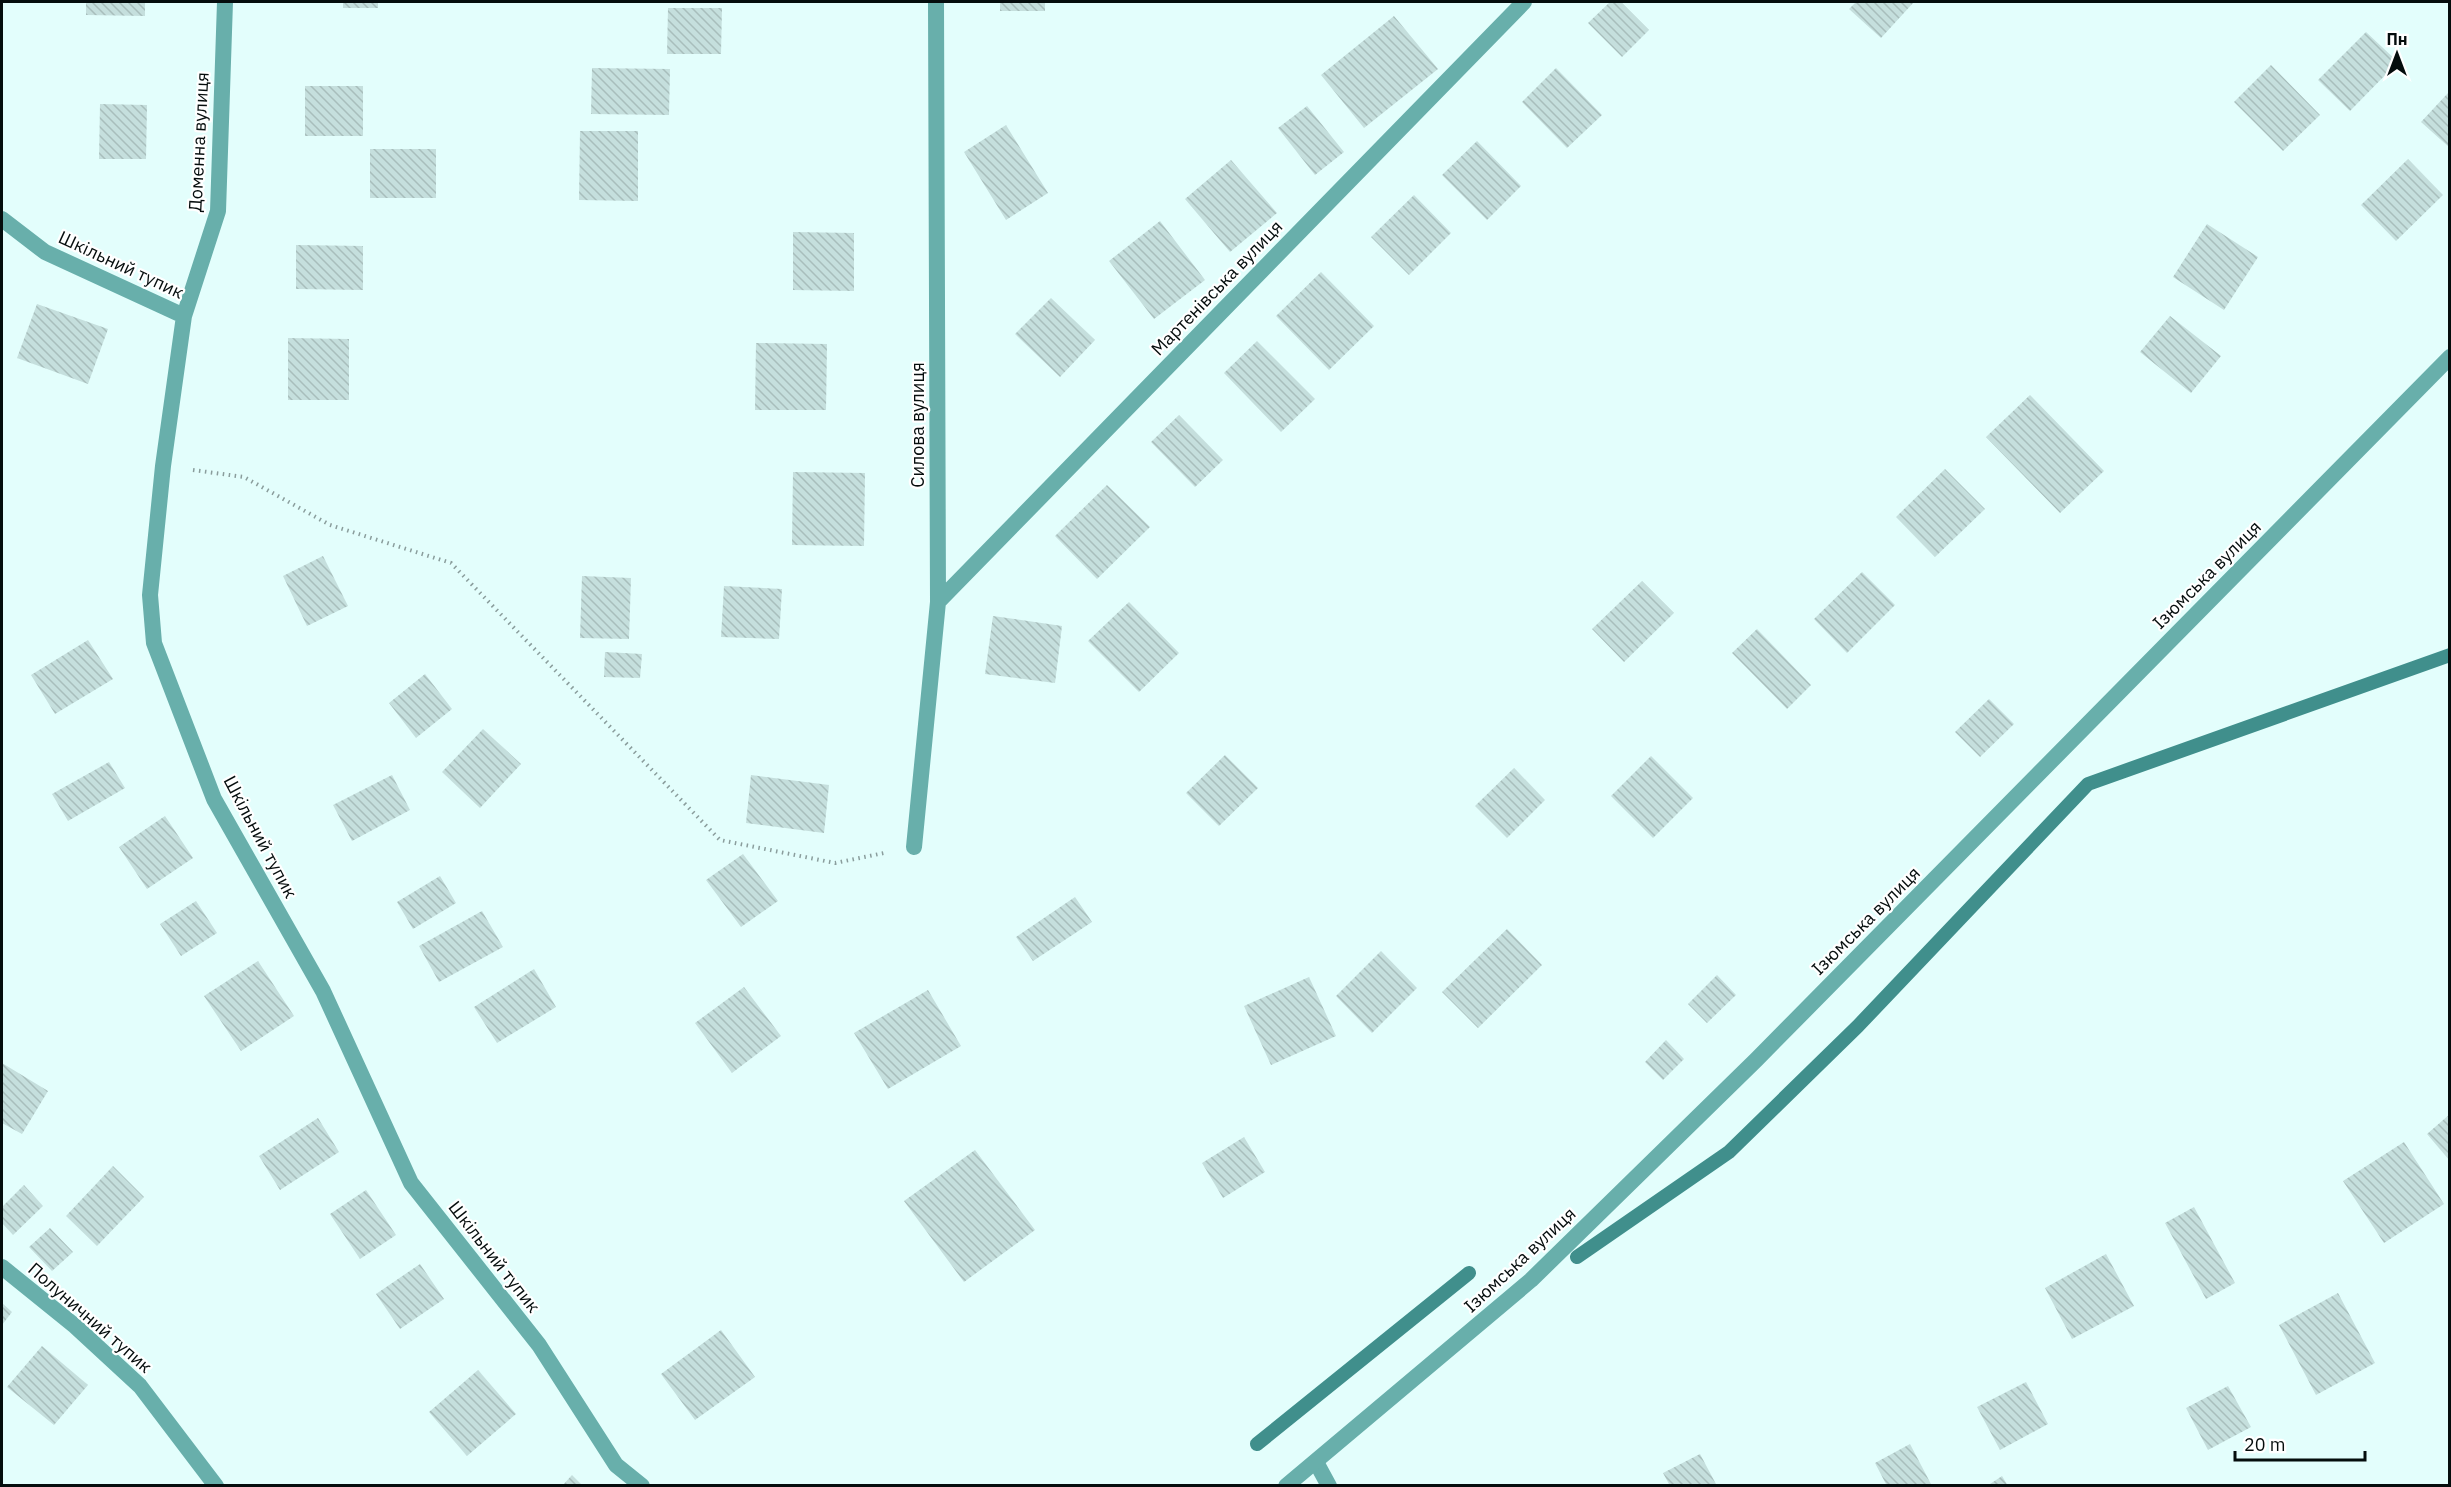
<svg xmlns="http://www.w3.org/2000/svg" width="2451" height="1487" font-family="'IBM Plex Sans',sans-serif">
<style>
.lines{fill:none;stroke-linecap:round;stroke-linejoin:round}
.stream{stroke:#408f8c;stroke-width:14}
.building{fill:url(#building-back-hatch)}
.path{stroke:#8a9d9c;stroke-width:4;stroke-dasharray:1.5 4.5;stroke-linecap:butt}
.service{stroke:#68afab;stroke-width:16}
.minor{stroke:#68afab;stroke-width:16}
.labels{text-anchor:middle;stroke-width:4.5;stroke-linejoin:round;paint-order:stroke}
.street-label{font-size:18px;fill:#050d0d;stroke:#fff}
</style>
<defs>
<pattern id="building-back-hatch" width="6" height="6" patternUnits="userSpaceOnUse" patternTransform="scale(1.5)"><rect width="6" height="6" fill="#c5dfdd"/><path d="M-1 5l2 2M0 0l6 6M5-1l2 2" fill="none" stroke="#a8bebc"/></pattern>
</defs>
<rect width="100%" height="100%" fill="#e3fefc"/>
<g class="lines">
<path class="stream" d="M1577 1257 1729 1152 1858 1026 2088 784 2450 655
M1257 1444 1469 1273"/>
</g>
<path class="building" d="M86 2H145V16L86 15Z
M343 2H378V8H343Z
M1000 2H1045V11H1000Z
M1610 2H1621L1649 30 1622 57 1588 23Z
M1856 2H1914L1881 38 1849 9Z
M668 8H722L721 54H667Z
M1394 16 1438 69 1364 128 1321 75Z
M2366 32 2398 62 2350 111 2318 80Z
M2271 65 2320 115 2283 151 2234 102Z
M592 68 670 69 669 115 591 114Z
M1556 68 1602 115 1567 148 1522 102Z
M305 86H363V136H305Z
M2448 93 2450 94V148L2421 122Z
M100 104 147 105 146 159H99Z
M1307 106 1344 152 1315 175 1278 128Z
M1006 125 1048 193 1006 220 964 152Z
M580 131H638V201L579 200Z
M1477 141 1521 186 1487 220 1442 175Z
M370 149H436V198H370Z
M2408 159 2443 195 2396 241 2361 205Z
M1231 160 1277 213 1230 252 1185 199Z
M1414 195 1451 233 1409 275 1371 237Z
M1160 221 1205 280 1154 319 1109 261Z
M2207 224 2258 257 2224 310 2173 277Z
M793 232 854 233V291L793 290Z
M296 245 363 246V290L296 289Z
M1321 272 1374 326 1329 370 1276 316Z
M1051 298 1095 340 1060 377 1015 334Z
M37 304 108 329 88 384 17 358Z
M2170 316 2221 356 2191 393 2140 352Z
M288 338 349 339V400H288Z
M1257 341 1315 399 1281 432 1224 373Z
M756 343 827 344 826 410H755Z
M2030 395 2104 471 2060 513 1986 437Z
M1179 415 1223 460 1195 487 1151 442Z
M1945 469 1985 509 1935 557 1896 517Z
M793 472 865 473 864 546 792 545Z
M1107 485 1150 527 1097 579 1055 536Z
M323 556 348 606 307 626 283 576Z
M1862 572 1895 605 1847 653 1814 619Z
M582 576 631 578 629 639 580 638Z
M1642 581 1674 613 1624 662 1592 629Z
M724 586 782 589 779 639 721 637Z
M1129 602 1179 653 1139 692 1088 641Z
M993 616 1062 626 1055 683 985 674Z
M1757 629 1811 685 1787 709 1732 653Z
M88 640 113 679 55 714 31 675Z
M605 652 642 654 640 678 604 677Z
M425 674 452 709 416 738 389 703Z
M1989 699 2014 724 1980 757 1955 732Z
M483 729 521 764 480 808 442 772Z
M1225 755 1258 788 1219 826 1186 793Z
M1651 756 1693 798 1653 838 1611 796Z
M109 762 125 788 68 821 52 794Z
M1514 768 1545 800 1507 838 1475 806Z
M392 775 410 810 352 841 333 805Z
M751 775 829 785 824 833 746 823Z
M165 816 193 858 147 889 119 847Z
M743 854 778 901 741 927 706 880Z
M440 876 456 903 413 929 397 902Z
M1075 897 1092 922 1033 961 1016 937Z
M196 901 217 933 181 956 160 924Z
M482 911 503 947 439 982 419 946Z
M1507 929 1542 965 1478 1028 1442 992Z
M1381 951 1417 988 1372 1033 1336 996Z
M258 961 294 1016 241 1051 204 996Z
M534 969 556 1007 497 1043 474 1007Z
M1717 975 1736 995 1707 1023 1688 1004Z
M1309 977 1336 1036 1271 1065 1244 1006Z
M744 987 781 1036 732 1073 695 1023Z
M928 990 961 1046 888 1089 854 1033Z
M1666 1040 1684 1059 1663 1080 1645 1062Z
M2 1063 48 1091 22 1134 2 1123Z
M2450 1114V1161L2427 1134Z
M318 1118 339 1152 280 1190 259 1156Z
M1244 1137 1265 1172 1223 1198 1202 1163Z
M2404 1142 2444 1204 2384 1243 2343 1181Z
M975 1150 1035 1230 964 1282 904 1201Z
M113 1166 144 1197 97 1246 66 1216Z
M24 1185 43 1206 13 1235 2 1223V1207Z
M366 1190 396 1235 360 1259 330 1214Z
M2194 1207 2235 1283 2206 1299 2165 1223Z
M50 1228 73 1252 52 1271 29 1247Z
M2106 1254 2134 1306 2072 1339 2045 1288Z
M420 1264 444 1299 400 1329 376 1294Z
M2338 1293 2375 1363 2316 1395 2279 1325Z
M2 1303 12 1312 2 1325Z
M721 1330 755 1377 695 1420 661 1374Z
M42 1346 88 1385 54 1425 7 1387Z
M478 1370 516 1414 467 1456 429 1412Z
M2026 1382 2048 1424 2000 1450 1977 1407Z
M2228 1386 2251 1427 2208 1450 2186 1408Z
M1910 1444 1932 1486H1887L1875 1463Z
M1700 1454 1717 1486H1670L1663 1473Z
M572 1475 583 1486H562Z
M2002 1476 2008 1486H1987Z"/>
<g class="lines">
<path class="path" d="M193 470 244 477 330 525 451 563 720 840 835 863 884 853"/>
<path class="service" d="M1316 1462 1329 1486"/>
<path class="minor" d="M2 219 45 252 184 316 163 466 150 595 154 643 214 799 323 991 411 1183 539 1345 616 1465 642 1486
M184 316 218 211 225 2
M938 602 1524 2
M914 847 938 602 936 2
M2 1267 75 1326 140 1386 216 1486
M1286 1486 1531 1280 1756 1060 2450 357"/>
</g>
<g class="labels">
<g class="street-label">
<text transform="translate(199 142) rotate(-87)" y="6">Доменна вулиця</text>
<text transform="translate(121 265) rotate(25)" y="6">Шкільний тупик</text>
<text transform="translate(1217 288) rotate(-46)" y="6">Мартенівська вулиця</text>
<text transform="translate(918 425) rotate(-90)" y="6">Силова вулиця</text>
<text transform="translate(2207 575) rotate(-45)" y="6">Ізюмська вулиця</text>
<text transform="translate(260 837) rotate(62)" y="6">Шкільний тупик</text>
<text transform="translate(1866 921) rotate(-45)" y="6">Ізюмська вулиця</text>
<text transform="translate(494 1257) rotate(52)" y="6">Шкільний тупик</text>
<text transform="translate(1520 1260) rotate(-43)" y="6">Ізюмська вулиця</text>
<text transform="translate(90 1318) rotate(41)" y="6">Полуничний тупик</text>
</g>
</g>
<rect width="2451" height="1487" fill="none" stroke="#050d0d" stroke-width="6"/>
<g transform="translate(2397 54)" stroke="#ffffff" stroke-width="4.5" paint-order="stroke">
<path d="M0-4.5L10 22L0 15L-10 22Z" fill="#050d0d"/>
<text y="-9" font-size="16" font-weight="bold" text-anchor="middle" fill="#050d0d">Пн</text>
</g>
<path d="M2235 1451v9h130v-9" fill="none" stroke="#050d0d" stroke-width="3"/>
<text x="2244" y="1451" font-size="18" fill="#050d0d" stroke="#ffffff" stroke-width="4.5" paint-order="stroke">20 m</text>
</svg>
